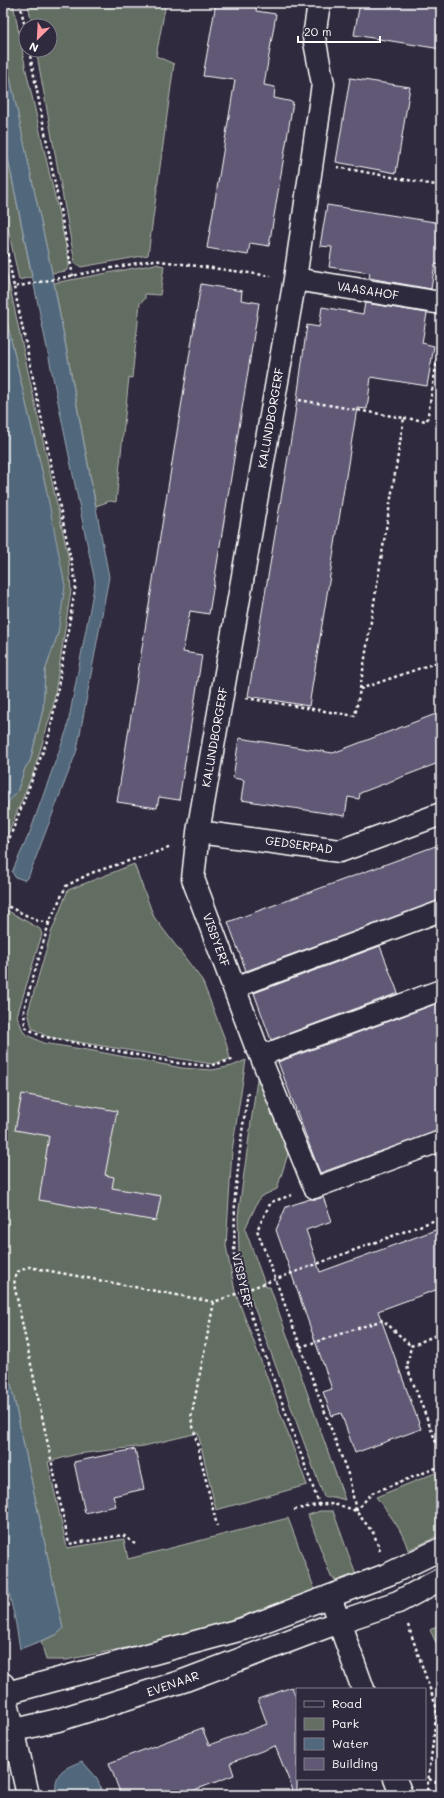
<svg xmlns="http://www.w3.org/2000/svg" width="444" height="1798" font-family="Mali,sans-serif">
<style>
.green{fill:#646e62;stroke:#b2b6b0}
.water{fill:#51677c;stroke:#97a4b0}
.building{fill:#615875;stroke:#fff}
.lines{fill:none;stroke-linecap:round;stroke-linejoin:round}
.pedestrian-casing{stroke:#fff;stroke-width:23}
.minor-casing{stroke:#fff;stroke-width:25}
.tertiary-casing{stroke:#fff;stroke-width:25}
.secondary-casing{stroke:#fff;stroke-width:25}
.path{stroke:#fff;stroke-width:2.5;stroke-dasharray:3 3;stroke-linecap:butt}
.pedestrian{stroke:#2f2a3d;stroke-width:20}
.minor{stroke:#2f2a3d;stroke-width:22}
.tertiary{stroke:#2f2a3d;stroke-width:22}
.secondary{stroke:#2f2a3d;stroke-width:22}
.labels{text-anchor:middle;stroke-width:4;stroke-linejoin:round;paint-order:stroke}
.street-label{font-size:12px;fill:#fff;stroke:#2f2a3d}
</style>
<rect width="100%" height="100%" fill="#2f2a3d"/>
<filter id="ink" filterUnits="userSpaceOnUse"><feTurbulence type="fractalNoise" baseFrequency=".025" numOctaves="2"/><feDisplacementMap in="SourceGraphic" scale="8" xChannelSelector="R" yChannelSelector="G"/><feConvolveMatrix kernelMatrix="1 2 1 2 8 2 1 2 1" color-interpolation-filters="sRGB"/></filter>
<g filter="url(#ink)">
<path class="green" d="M3 3H13L26 70 69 259V267L66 271 52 273 3 45Z
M28 3H166L156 56 174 64 148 255 81 267 75 263 36 50H50V26H32Z
M3 134 32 277 19 280 3 205Z
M3 256 69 560 71 590 53 707 34 771 3 846V819L6 808 9 800 17 792 25 768 30 761 43 709 45 671 58 633 46 488 3 306Z
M156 264 164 266 160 295 145 294V299L140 303 132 378 129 377 116 502 110 501 96 506 54 283Z
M134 864 154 917 202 980 226 1042 230 1059 212 1064 48 1037 32 1028 28 1012 51 933 68 890Z
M3 908 40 929 42 934 17 1016 24 1033 43 1043 94 1051 182 1068 212 1070 232 1066 246 1060 232 1151 226 1246 235 1291 307 1485 216 1510 198 1433 144 1446 77 1454 48 1462 67 1548 124 1539 128 1559 288 1518 315 1590 214 1626 174 1638 66 1660H46L41 1641 56 1635 63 1629 3 1347Z
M258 1072 288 1154 277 1189 260 1197 245 1229 266 1287H270L345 1500 334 1497H324L247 1288 239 1254 238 1216Z
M435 1473 441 1477V1533L428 1541 408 1550C402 1529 389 1514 376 1497Z
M320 1511H333L357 1578 341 1584 331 1577 308 1515Z
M441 1623V1653L430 1630Z"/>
<path class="water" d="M3 45 52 273 109 577 77 750 28 878 24 880 15 877 12 872 30 832 67 729 95 582 3 134Z
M3 306 46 488 65 586 58 633 45 671 43 709 30 761 25 768 17 792 9 801 3 819Z
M3 1347 63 1629 56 1635 20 1649 15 1619 3 1568Z
M82 1761 97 1778 103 1795H56C54 1772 62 1769 82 1761Z"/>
<path class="building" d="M216 3H257L256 11 276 14 264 85 275 87 274 98 293 102 269 246 250 243 248 255 207 248 235 80 203 76Z
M360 3H441V49L354 35Z
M350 78 410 87 396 173 336 162Z
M327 205 441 223V265L435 264 431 289 369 278 370 273 329 267 332 247 320 246Z
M201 284 242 291 241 300 259 303 209 614 190 611 183 652 202 655 179 800 159 797 157 808 117 802Z
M365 303 427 313 422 343 434 346 427 386 371 377 367 409 357 408 309 706 248 696 294 421 307 325 319 327 322 307 363 314Z
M441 712V762L360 793 359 799 348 797 345 816 241 800 244 780 233 778 239 738 333 753Z
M441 844V900L246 971 228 922Z
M380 946 398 993 271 1040 254 993Z
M441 1002V1130L320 1173 278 1062Z
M22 1094 117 1111 105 1175 114 1177 112 1188 161 1196 156 1221 39 1200 49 1136 15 1130Z
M323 1197 332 1221 306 1230 320 1272 441 1228V1288L378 1311 421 1429 355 1453 341 1413 332 1416 323 1392 332 1389 276 1230 286 1207 310 1199H318Z
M135 1449 144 1489 113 1496 116 1506 85 1513 74 1462Z
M292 1687 297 1700V1795H295L275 1746 230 1763 234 1775 182 1795H121L109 1763 202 1728 209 1745 267 1724 258 1699Z"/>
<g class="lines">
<g class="pedestrian-casing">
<path id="pedestrian" d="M234 988 441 911
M256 1046 314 1188 441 1141
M260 1056 441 990"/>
</g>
<g class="minor-casing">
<path id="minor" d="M295 279 441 303
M198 832 340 851 441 814
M256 1046 193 879 198 832 295 279 323 84 314 37 319 3
M330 1597 363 1689
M395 1779 401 1794"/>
</g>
<g class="tertiary-casing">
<path id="tertiary" d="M3 1694 243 1629 389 1574 441 1549
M3 1733 58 1720 183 1681 339 1622 398 1602 441 1579"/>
</g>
<g class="secondary-casing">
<path id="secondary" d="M3 1684 28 1795"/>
</g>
<path class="path" d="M20 3 26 33
M29 50 73 276
M337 167 441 186
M3 230 14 287 153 260 271 276
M299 400 404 418 360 689
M404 418 427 421 441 336
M246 698 355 716 360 689 441 661
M3 855 50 733 76 584 14 287
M3 904 38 921 49 923 66 886 91 873 172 847
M49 923 24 1009 25 1027 41 1036 178 1063 209 1066 235 1059
M248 1092 242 1132 235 1196 234 1258 254 1325 319 1504
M435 1169 441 1186
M292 1195 271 1202 257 1230 349 1477 356 1511 374 1534 380 1551
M214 1302 191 1418 217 1526
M441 1333 411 1346 407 1367 441 1455
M300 1347 383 1320 411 1346
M294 1510C321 1504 330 1500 356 1511
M356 1511 372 1493 441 1466
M135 1544 123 1535 69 1544 14 1284 17 1272 29 1267 214 1302 441 1218
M408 1625 437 1709 427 1791
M429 1779 441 1784"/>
<use href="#pedestrian" class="pedestrian"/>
<use href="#minor" class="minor"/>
<use href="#tertiary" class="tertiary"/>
<use href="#secondary" class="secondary"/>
</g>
</g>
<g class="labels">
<g class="street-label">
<text transform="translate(368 291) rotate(9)" y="4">VAASAHOF</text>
<text transform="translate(271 418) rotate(-80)" y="4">KALUNDBORGERF</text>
<text transform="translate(215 737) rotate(-80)" y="4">KALUNDBORGERF</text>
<text transform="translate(299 845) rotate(8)" y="4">GEDSERPAD</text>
<text transform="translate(216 940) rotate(70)" y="4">VISBYERF</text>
<text transform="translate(242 1281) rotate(77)" y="4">VISBYERF</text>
<text transform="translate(173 1684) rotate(-19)" y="4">EVENAAR</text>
</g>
</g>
<rect width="444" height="1798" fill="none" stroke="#2f2a3d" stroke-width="16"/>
<rect x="8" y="8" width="428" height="1782" fill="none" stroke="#fff" stroke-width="1.5" filter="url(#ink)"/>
<rect x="296" y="1688" width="130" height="92" fill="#2f2a3d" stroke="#827f8b"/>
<rect x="304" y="1701" width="20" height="6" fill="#2f2a3d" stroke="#827f8b"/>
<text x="332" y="1708" font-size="12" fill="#ffffff">Road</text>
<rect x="304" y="1718" width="20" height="12" fill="#646e62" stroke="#827f8b"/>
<text x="332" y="1728" font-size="12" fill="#ffffff">Park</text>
<rect x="304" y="1738" width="20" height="12" fill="#51677c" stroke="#827f8b"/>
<text x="332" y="1748" font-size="12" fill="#ffffff">Water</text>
<rect x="304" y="1758" width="20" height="12" fill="#615875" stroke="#827f8b"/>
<text x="332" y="1768" font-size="12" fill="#ffffff">Building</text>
<g transform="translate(38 38) rotate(204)"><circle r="19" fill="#2f2a3d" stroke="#827f8b"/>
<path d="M0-3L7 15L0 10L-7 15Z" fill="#ff9aa2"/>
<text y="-6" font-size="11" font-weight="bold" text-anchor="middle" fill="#ffffff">N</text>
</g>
<path d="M298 36v6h82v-6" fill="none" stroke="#ffffff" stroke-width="2"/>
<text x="304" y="36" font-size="12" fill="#ffffff" stroke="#2f2a3d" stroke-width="3" paint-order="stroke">20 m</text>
</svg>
